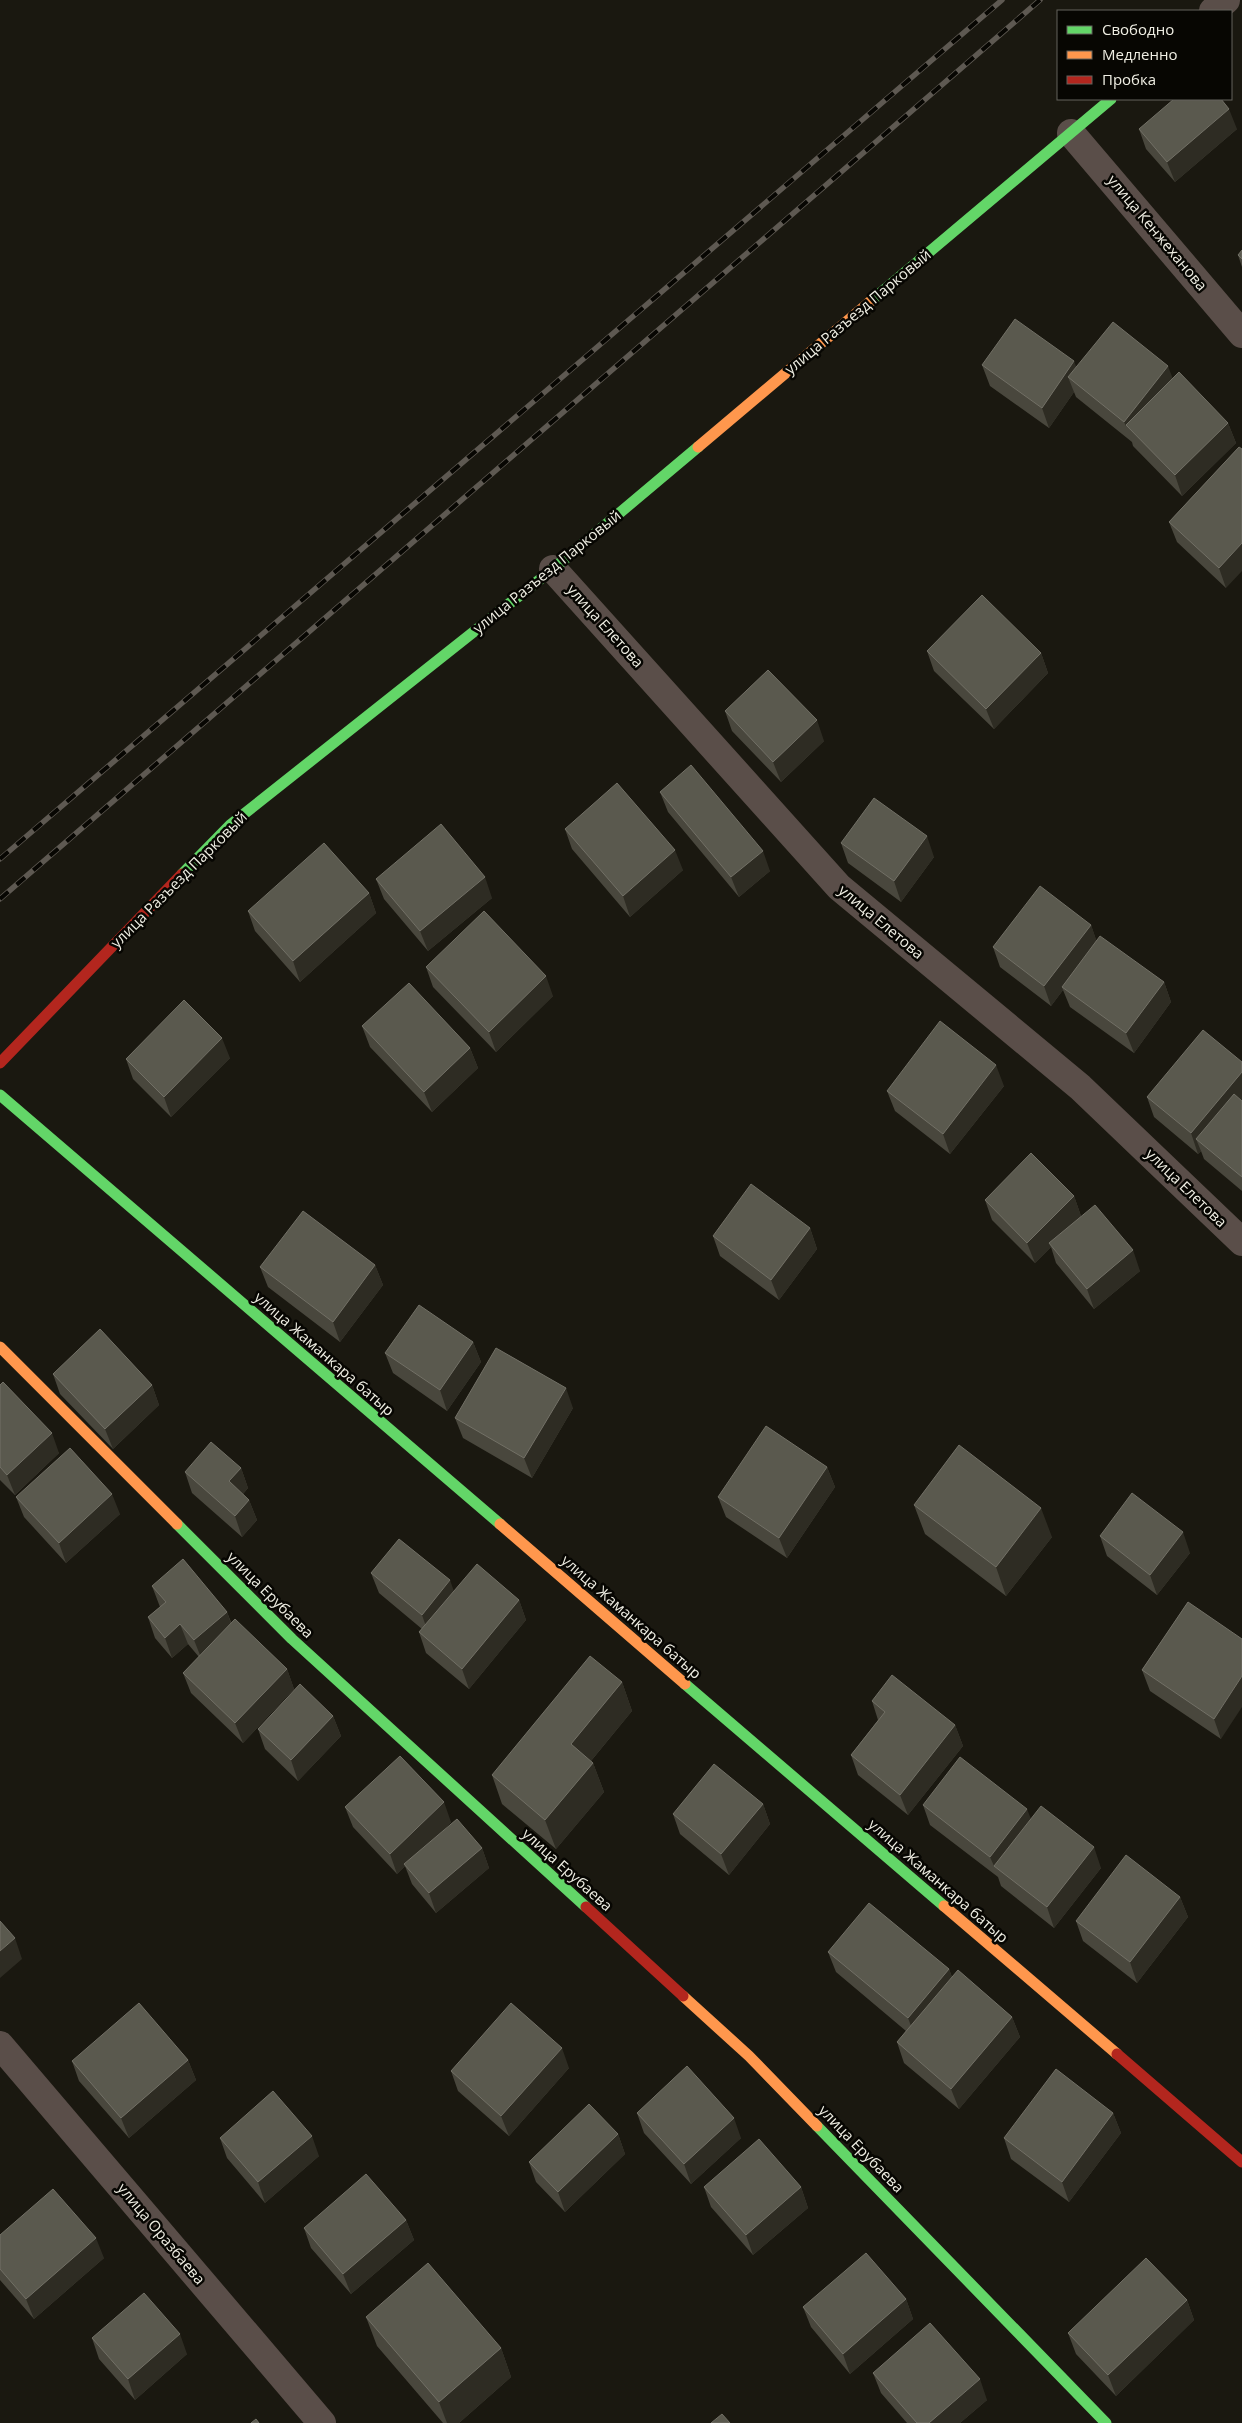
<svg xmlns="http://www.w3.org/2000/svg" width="1242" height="2423" font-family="'Open Sans',sans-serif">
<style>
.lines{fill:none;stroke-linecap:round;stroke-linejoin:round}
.street{stroke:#5a4e49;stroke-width:28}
.fast{stroke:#63d668;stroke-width:11}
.slow{stroke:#ff974d;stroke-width:11}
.jam{stroke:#b3261e;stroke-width:11}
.rail-casing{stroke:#5e5952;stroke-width:5.5}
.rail{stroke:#070602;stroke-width:4;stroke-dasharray:11;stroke-linecap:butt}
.wall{fill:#49473d}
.shaded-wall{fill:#2e2c23}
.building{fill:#5a594e;stroke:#727066}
.labels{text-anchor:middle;stroke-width:5;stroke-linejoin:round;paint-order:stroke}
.street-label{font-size:15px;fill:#efeee3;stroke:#070602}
</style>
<rect width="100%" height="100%" fill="#1a1810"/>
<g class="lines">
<path class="street" d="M1213 11 1226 0
M1071 133 1242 334
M553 569 839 887 1080 1087 1242 1242
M0 2045 322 2423"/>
<path class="fast" d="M871 301 1111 99
M182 874 230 825 553 569 698 447
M0 1095 500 1524
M177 1524 292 1639 586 1907
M685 1684 944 1906
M817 2126 1106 2423"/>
<path class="slow" d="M698 447 871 301
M0 1347 177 1524
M500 1524 685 1684
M944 1906 1117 2054
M683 1996 749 2056 817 2126"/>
<path class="jam" d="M0 1063 182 874
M586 1907 683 1996
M1117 2054 1242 2162"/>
<g class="rail-casing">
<path id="rail" d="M0 859 1002 0
M0 899 1040 0"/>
</g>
<use href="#rail" class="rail"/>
</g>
<path class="wall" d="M1139 129H1237L1175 182 1146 149Z
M1242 250V267L1238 255Z
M982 365 1076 366 1173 379 1228 423 1236 443 1182 496 1133 446 1132 442 1076 397 1074 392 1049 428 990 386Z
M1239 447 1226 588 1177 542 1169 522Z
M927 651 1041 653 1048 673 994 729 934 671Z
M725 711 824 741 781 782 732 731Z
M660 792 770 871 739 897 668 812Z
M565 829 683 870 630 917 572 849Z
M841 843 934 857 901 902 848 863Z
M376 879 492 898 428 951 384 899Z
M369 893 376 913 300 982 255 931 248 911Z
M1091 925 1096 940 1164 982 1171 1002 1134 1053 1070 1007 1063 990 1051 1006 1000 967 993 947Z
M426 967 553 996 496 1052 433 987Z
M362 1026 470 1048 478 1068 432 1112 370 1047Z
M230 1058 171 1117 133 1079 126 1059Z
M1242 1062V1191L1204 1159 1201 1151 1198 1154 1154 1117 1147 1097Z
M1004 1086 950 1154 895 1111 887 1091Z
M1074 1196 1081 1216 1078 1219 1140 1271 1094 1309 1056 1263 1051 1247 1035 1263 992 1220 985 1200Z
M810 1228 817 1249 779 1300 720 1256 713 1236Z
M375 1265 383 1285 340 1342 268 1287 260 1267Z
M473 1342 481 1362 447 1411 393 1373 385 1353Z
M53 1374 152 1385 159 1405 113 1449 60 1394Z
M0 1385 59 1453 15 1495 0 1480Z
M573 1408 532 1478 463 1438 455 1418Z
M827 1467 835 1487 787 1558 726 1517 718 1497Z
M241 1468 248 1488 243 1494 249 1500 257 1520 242 1537 192 1493 185 1472Z
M16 1497 120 1514 66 1563 24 1517Z
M914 1505 1052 1537 1006 1596 925 1534Z
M1100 1536 1190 1553 1157 1595 1107 1556Z
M371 1573 454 1591 519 1600 526 1620 469 1689 426 1653 419 1632 422 1629 379 1593Z
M152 1586 227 1612 231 1622 287 1669 294 1689 243 1743 191 1693 183 1673 199 1657 188 1644 172 1658 155 1638 148 1617 160 1607Z
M1188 1602 1221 1739 1150 1691 1142 1670Z
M622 1682 632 1711 591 1761 593 1763 604 1792 556 1849 502 1804 492 1775Z
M872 1701 955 1725 963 1746 908 1815 858 1775 851 1755 878 1720Z
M333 1716 341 1736 298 1781 265 1749 258 1729Z
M763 1804 770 1824 729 1875 680 1834 673 1814Z
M923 1805 1031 1819 1101 1868 1054 1928 1001 1886 998 1877 930 1825Z
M345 1807 451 1822 433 1840 482 1848 489 1868 436 1913 412 1884 405 1866 397 1874 353 1827Z
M1180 1897 1188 1917 1137 1983 1083 1941 1076 1921Z
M828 1952 949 1969 952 1977 1012 2017 1020 2037 959 2109 904 2063 897 2042 906 2031 836 1972Z
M188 2060 196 2080 129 2138 79 2081 72 2061Z
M569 2068 509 2136 458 2091 451 2071Z
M637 2113 741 2138 691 2184 644 2133Z
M1113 2113 1121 2133 1069 2202 1011 2159 1004 2138Z
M618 2134 625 2154 565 2212 536 2182 529 2162Z
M220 2138 319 2156 265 2203 227 2158Z
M704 2187H801L808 2208 753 2255 711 2207Z
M406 2220 414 2240 351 2294 311 2248 304 2228Z
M0 2235 104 2258 34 2319 0 2280Z
M906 2299 913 2319 850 2374 811 2327 803 2307Z
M1187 2300 1194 2320 1116 2396 1076 2354 1068 2333Z
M366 2317 501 2348 511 2377 459 2423H443L377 2346Z
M92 2338 187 2354 135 2400 99 2359Z
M873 2373 987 2400 960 2423H907L881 2393Z"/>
<path class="shaded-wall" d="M1229 109 1237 129 1175 182 1167 162Z
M1074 361 1082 381 1068 377 1074 392 1049 428 1042 408Z
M1168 366 1176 387 1126 426 1124 422Z
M1228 423 1236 443 1182 496 1175 475Z
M1242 543V571L1226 588 1219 568Z
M1041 653 1048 673 994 729 986 709Z
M817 720 824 741 781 782 773 762Z
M927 836 934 857 901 902 894 881Z
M675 850 683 870 630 917 623 896Z
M763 851 770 871 739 897 731 877Z
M485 877 492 898 428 951 420 931Z
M369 893 376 913 300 982 293 961Z
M1091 925 1098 945 1062 987 1063 990 1051 1006 1044 986Z
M546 976 553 996 496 1052 489 1032Z
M1164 982 1171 1002 1134 1053 1126 1033Z
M222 1038 230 1058 171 1117 164 1097Z
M470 1048 478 1068 432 1112 424 1092Z
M996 1065 1004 1086 950 1154 943 1134Z
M1242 1072V1101L1196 1139 1201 1151 1198 1154 1191 1133Z
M1074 1196 1081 1216 1052 1246 1049 1243 1051 1247 1035 1263 1027 1243Z
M810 1228 817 1249 779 1300 771 1280Z
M1133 1250 1140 1271 1094 1309 1087 1289Z
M375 1265 383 1285 340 1342 333 1322Z
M473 1342 481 1362 447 1411 440 1390Z
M152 1385 159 1405 113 1449 105 1429Z
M566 1388 573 1408 532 1478 524 1458Z
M52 1433 59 1453 15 1495 7 1475Z
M827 1467 835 1487 787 1558 779 1538Z
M241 1468 248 1488 236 1502 229 1481Z
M112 1494 120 1514 66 1563 59 1543Z
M249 1500 257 1520 242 1537 235 1516Z
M1041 1508 1052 1537 1006 1596 996 1567Z
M1183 1532 1190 1553 1157 1595 1150 1575Z
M450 1580 457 1600 429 1635 422 1615Z
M519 1600 526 1620 469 1689 462 1669Z
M227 1612 234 1632 202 1660 194 1640Z
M180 1624 188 1644 172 1658 165 1638Z
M287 1669 294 1689 243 1743 235 1723Z
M1242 1676V1707L1221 1739 1214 1719Z
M622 1682 632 1711 581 1773 571 1744Z
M333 1716 341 1736 298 1781 291 1760Z
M955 1725 963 1746 908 1815 900 1795Z
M593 1763 604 1792 556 1849 545 1820Z
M444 1802 451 1822 406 1866 404 1864 405 1866 397 1874 390 1854Z
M763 1804 770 1824 729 1875 721 1854Z
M1027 1809 1035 1829 994 1866 990 1857Z
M1094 1847 1101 1868 1054 1928 1047 1907Z
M482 1848 489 1868 436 1913 429 1893Z
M1180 1897 1188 1917 1137 1983 1130 1962Z
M15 1938 22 1959 0 1978V1951Z
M949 1969 956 1989 916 2039 908 2018Z
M1012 2017 1020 2037 959 2109 951 2089Z
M562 2048 569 2068 509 2136 501 2116Z
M188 2060 196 2080 129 2138 121 2118Z
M1113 2113 1121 2133 1069 2202 1062 2182Z
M734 2118 741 2138 691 2184 684 2164Z
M618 2134 625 2154 565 2212 558 2192Z
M312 2136 319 2156 265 2203 258 2182Z
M801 2187 808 2208 753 2255 746 2235Z
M406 2220 414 2240 351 2294 343 2274Z
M96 2238 104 2258 34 2319 26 2299Z
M906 2299 913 2319 850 2374 843 2354Z
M1187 2300 1194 2320 1116 2396 1108 2375Z
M180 2334 187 2354 135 2400 128 2379Z
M501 2348 511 2377 459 2423H447L439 2402Z
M980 2379 987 2400 960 2423H929Z"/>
<path class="building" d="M1174 99H1221L1229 109 1167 162 1139 129Z
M1242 250V259L1238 255Z
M1015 319 1074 361 1042 408 982 365Z
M1113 322 1168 366 1124 422 1068 377Z
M1179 372 1228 423 1175 475 1126 425Z
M1239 447 1242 449V543L1219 568 1169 522Z
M982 595 1041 653 986 709 927 651Z
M768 670 817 720 773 762 725 711Z
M691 765 763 851 731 877 660 792Z
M617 783 675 850 623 896 565 829Z
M874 798 927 836 894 881 841 843Z
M441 824 485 877 420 931 376 879Z
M324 843 369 893 293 961 248 911Z
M1040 886 1091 925 1044 986 993 947Z
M484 911 546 976 489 1032 426 967Z
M1100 936 1164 982 1126 1033 1062 987Z
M409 983 470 1048 424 1092 362 1026Z
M184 1000 222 1038 164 1097 126 1059Z
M940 1021 996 1065 943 1134 887 1091Z
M1203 1030 1242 1062V1072L1191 1133 1147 1097Z
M1234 1094 1242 1101V1177L1196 1139Z
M1031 1153 1074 1196 1027 1243 985 1200Z
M751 1184 810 1228 771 1280 713 1236Z
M1095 1205 1133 1250 1087 1289 1049 1243Z
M303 1211 375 1265 333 1322 260 1267Z
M419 1305 473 1342 440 1390 385 1353Z
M100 1329 152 1385 105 1429 53 1374Z
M496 1348 566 1388 524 1458 455 1418Z
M3 1382 52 1433 7 1475 0 1467V1385Z
M766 1426 827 1467 779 1538 718 1497Z
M211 1442 241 1468 229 1481 249 1500 235 1516 185 1472Z
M959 1445 1041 1508 996 1567 914 1505Z
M70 1448 112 1494 59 1543 16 1497Z
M1132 1493 1183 1532 1150 1575 1100 1536Z
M399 1539 450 1580 422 1615 371 1573Z
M183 1559 227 1612 194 1640 180 1624 165 1638 148 1617 166 1602 152 1586Z
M477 1564 519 1600 462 1669 419 1632Z
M1188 1602 1242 1639V1676L1214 1719 1142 1670Z
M235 1619 287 1669 235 1723 183 1673Z
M590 1656 622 1682 571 1744 593 1763 545 1820 492 1775Z
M892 1675 955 1725 900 1795 851 1755 885 1712 872 1701Z
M300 1684 333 1716 291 1760 258 1729Z
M400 1756 444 1802 390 1854 345 1807Z
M960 1757 1027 1809 990 1857 923 1805Z
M714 1764 763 1804 721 1854 673 1814Z
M1041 1806 1094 1847 1047 1907 994 1866Z
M457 1819 482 1848 429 1893 404 1864Z
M1126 1855 1180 1897 1130 1962 1076 1921Z
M869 1903 949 1969 908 2018 828 1952Z
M0 1921 15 1938 0 1951Z
M958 1970 1012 2017 951 2089 897 2042Z
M139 2003 188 2060 121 2118 72 2061Z
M511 2003 562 2048 501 2116 451 2071Z
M687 2066 734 2118 684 2164 637 2113Z
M1056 2069 1113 2113 1062 2182 1004 2138Z
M273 2091 312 2136 258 2182 220 2138Z
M589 2104 618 2134 558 2192 529 2162Z
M759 2139 801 2187 746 2235 704 2187Z
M366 2174 406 2220 343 2274 304 2228Z
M53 2189 96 2238 26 2299 0 2269V2235Z
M866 2253 906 2299 843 2354 803 2307Z
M1146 2258 1187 2300 1108 2375 1068 2333Z
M428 2263 501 2348 439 2402 366 2317Z
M144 2293 180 2334 128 2379 92 2338Z
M930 2323 980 2379 929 2423H917L873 2373Z
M722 2414 730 2423H711Z
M256 2419 259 2423H251Z"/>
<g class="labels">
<g class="street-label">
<text transform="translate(1157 233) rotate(50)" y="5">улица Кенжеханова</text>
<text transform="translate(858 312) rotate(-40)" y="5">улица Разъезд Парковый</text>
<text transform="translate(547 572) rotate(-39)" y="5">улица Разъезд Парковый</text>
<text transform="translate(605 626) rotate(48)" y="5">улица Елетова</text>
<text transform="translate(179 880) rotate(-45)" y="5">улица Разъезд Парковый</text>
<text transform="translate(881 922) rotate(40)" y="5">улица Елетова</text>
<text transform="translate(1186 1188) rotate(44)" y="5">улица Елетова</text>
<text transform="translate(324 1354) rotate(41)" y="5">улица Жаманкара батыр</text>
<text transform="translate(270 1595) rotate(45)" y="5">улица Ерубаева</text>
<text transform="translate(631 1617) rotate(41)" y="5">улица Жаманкара батыр</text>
<text transform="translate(567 1870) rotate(42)" y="5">улица Ерубаева</text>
<text transform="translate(938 1881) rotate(41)" y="5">улица Жаманкара батыр</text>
<text transform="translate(861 2149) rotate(46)" y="5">улица Ерубаева</text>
<text transform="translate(161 2234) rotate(50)" y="5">улица Оразбаева</text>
</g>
</g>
<rect x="1057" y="10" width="175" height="90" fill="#070602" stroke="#64635c"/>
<rect x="1067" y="26" width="25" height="8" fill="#63d668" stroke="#64635c"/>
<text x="1102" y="35" font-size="15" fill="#efeee3">Свободно</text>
<rect x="1067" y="51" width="25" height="8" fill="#ff974d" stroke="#64635c"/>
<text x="1102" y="60" font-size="15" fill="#efeee3">Медленно</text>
<rect x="1067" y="76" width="25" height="8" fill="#b3261e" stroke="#64635c"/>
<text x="1102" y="85" font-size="15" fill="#efeee3">Пробка</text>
</svg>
